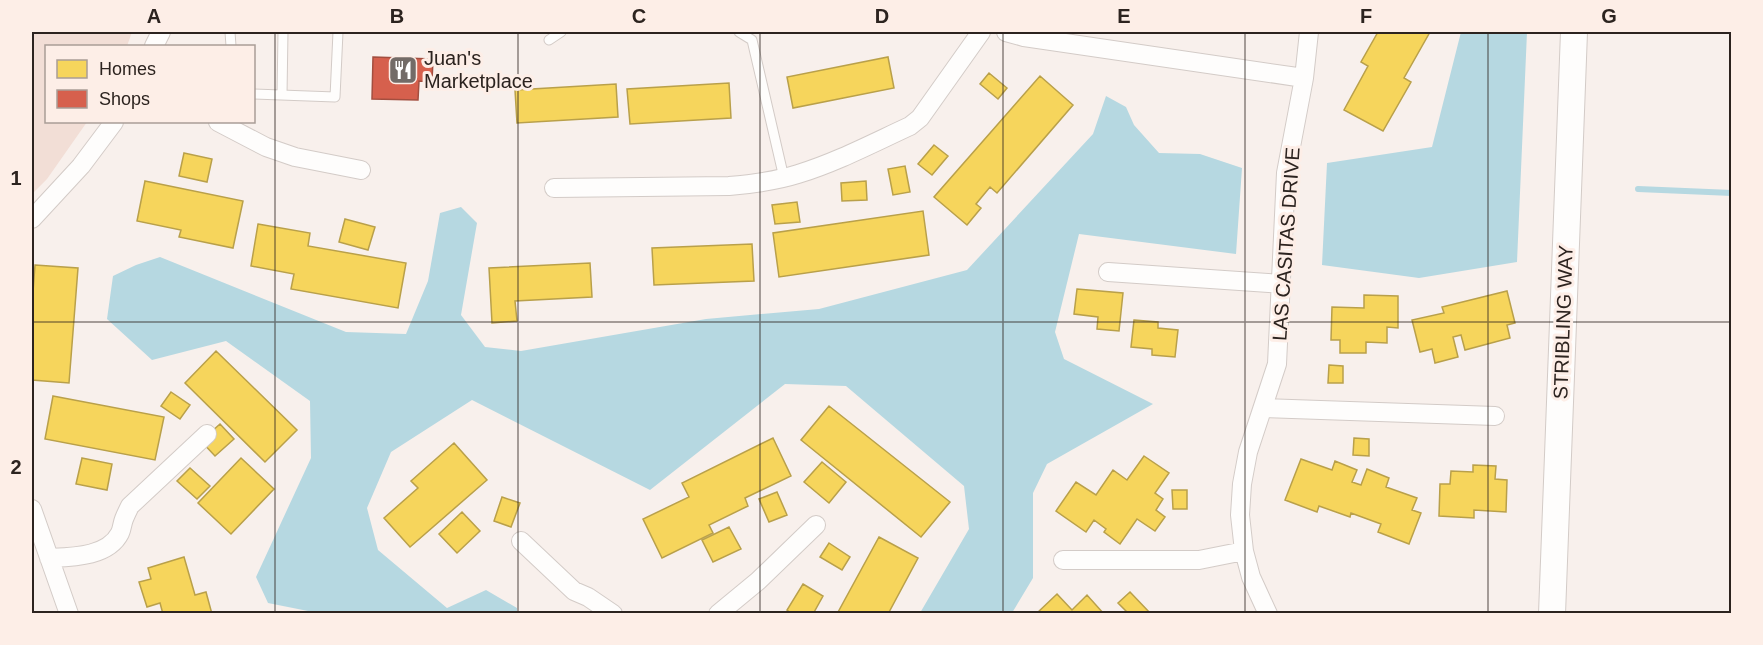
<svg xmlns="http://www.w3.org/2000/svg" width="1763" height="645" font-family="Helvetica,sans-serif">
<style>
.green{fill:#f2ded6}
.water{fill:#b6d8e1}
.homes{fill:#f6d55c;stroke:#b9a04a;stroke-width:1.5}
.shops{fill:#d6604d;stroke:#a34e3f;stroke-width:1.5}
.lines{fill:none;stroke-linecap:round;stroke-linejoin:round}
.stream{stroke:#b6d8e1;stroke-width:6}
.lane-casing{stroke:#d3cbc7;stroke-width:11}
.street-casing{stroke:#d3cbc7;stroke-width:20}
.secondary-casing{stroke:#d3cbc7;stroke-width:28}
.lane{stroke:#fefdfc;stroke-width:9}
.street{stroke:#fefdfc;stroke-width:18}
.secondary{stroke:#fefdfc;stroke-width:26}
.grid{fill:none;stroke:#2c231f;stroke-width:1.5;stroke-opacity:0.55}
.labels{text-anchor:middle;stroke-width:6;stroke-linejoin:round;paint-order:stroke}
.poi-label{font-size:20px;fill:#2c231f;stroke:#fdeee7;text-anchor:start}
.street-label{font-size:20px;fill:#2c231f;stroke:#fdeee7}
.neatline{fill:none;stroke:#2c231f;stroke-width:2}
.grid-label{font-size:20px;text-anchor:middle;font-weight:bold;fill:#2c231f}
</style>
<rect width="100%" height="100%" fill="#f8f0ec"/>
<path class="green" d="M32 32H132L127 46H46V122H87L47 179 32 194Z"/>
<path class="water" d="M1461 32H1527L1517 262 1419 278 1322 265 1327 163 1432 147Z
M1106 96 1126 107 1134 125 1159 153 1200 154 1242 168 1236 254 1079 234 1055 332 1064 359 1153 404 1047 464 1033 493V578L1012 613H920L969 529 964 486 846 386 785 384 650 490 472 400 391 452 367 508 378 550 447 608 486 590 517 608V613L323 614 268 603 256 577 311 458 310 401 226 341 152 360 107 319 113 276 136 265 160 257 346 332 406 334 428 281 440 213 461 207 477 223 461 315 485 347 521 351 706 319 819 309 967 270 1093 134Z"/>
<path class="homes" d="M1378 32H1430L1404 78 1411 82 1383 131 1344 110 1368 66 1361 62Z
M888 57 894 88 793 108 787 77Z
M989 73 1007 88 998 99 980 84Z
M1040 76 1073 105 997 193 990 187 976 204 981 208 967 225 934 197Z
M729 83 731 118 630 124 627 89Z
M616 84 618 117 517 123 515 90Z
M934 145 948 156 932 175 918 164Z
M184 153 212 159 207 182 179 176Z
M905 166 910 192 893 195 888 169Z
M145 181 243 201 233 248 179 237 181 230 137 221Z
M866 181 867 200 842 201 841 183Z
M797 202 800 222 775 224 772 205Z
M923 211 929 255 779 277 773 233Z
M345 219 375 227 368 250 339 242Z
M258 224 310 233 308 246 406 263 398 308 291 289 294 274 251 266Z
M752 244 754 281 654 285 652 248Z
M590 263 592 297 515 301 517 321 492 323 489 268Z
M35 265 78 268 69 383 32 380V305Z
M1077 289 1123 293 1119 331 1097 329 1098 317 1074 314Z
M1507 291 1515 323 1507 325 1510 338 1465 350 1461 335 1453 337 1458 357 1435 363 1432 349 1420 352 1412 320 1444 313 1442 307Z
M1364 295 1398 296V328L1387 327V343L1366 342V353H1340V340H1331L1332 307 1364 308Z
M1134 320 1158 322V328L1178 330 1175 357 1152 355V349L1131 347Z
M216 351 297 430 265 462 185 383Z
M1329 365 1343 366V383H1328Z
M171 392 190 405 180 419 161 406Z
M53 396 164 417 155 460 45 439Z
M829 406 950 502 921 537 801 440Z
M220 424 234 439 215 456 201 441Z
M773 438 791 476 745 498 748 506 709 525 713 533 662 558 643 519 689 497 682 483Z
M1354 438 1369 439V456L1353 455Z
M454 443 487 480 410 547 384 518 418 488 411 481Z
M1144 456 1169 473 1155 493 1163 499 1156 510 1165 517 1155 531 1137 519 1120 544 1104 532 1106 529 1094 520 1086 532 1056 511 1076 482 1096 495 1113 470 1127 480Z
M82 458 112 464 107 490 76 484Z
M241 458 274 489 231 534 198 503Z
M1301 459 1332 470 1335 461 1357 470 1352 482 1361 485 1367 469 1389 478 1386 487 1417 498 1412 510 1421 513 1409 544 1378 532 1381 524 1351 513 1350 517 1319 506 1317 512 1285 500Z
M822 462 846 482 829 503 804 482Z
M1473 465 1496 466 1495 479 1507 480 1506 512 1474 510V518L1439 516 1440 484H1450L1451 471 1473 472Z
M190 468 210 486 197 499 177 481Z
M1172 490H1187V509H1173Z
M777 492 787 515 769 522 759 499Z
M502 497 520 503 511 527 494 521Z
M462 512 480 531 457 553 439 534Z
M729 527 741 549 713 562 702 540Z
M879 537 918 558 888 614H837Z
M829 543 850 557 842 570 820 557Z
M184 557 195 595 206 592 212 614H163L160 603 147 607 139 582 151 579 148 568Z
M803 584 823 596 813 614H792L787 610Z
M1130 592 1151 614H1129L1118 603Z
M1057 594 1072 610 1087 595 1104 614H1036Z"/>
<path class="shops" d="M373 57 433 59 432 82 419 81 418 100 372 99Z"/>
<g class="lines">
<path class="stream" d="M1638 189 1732 193"/>
<g class="lane-casing">
<path id="lane" d="M230 32 231 46
M739 32 752 40 784 178
M549 40 561 32
M254 94 335 97 338 32
M282 95 283 32"/>
</g>
<g class="street-casing">
<path id="street" d="M1006 32 1024 37 1304 78
M154 46 161 32
M218 122 266 147 295 157 361 170
M554 188 729 186C752 184 776 181 798 174 837 162 873 143 910 126L920 118 981 32
M32 219 81 166 114 122
M1108 272 1282 284
M1263 408 1495 416
M32 509 69 614
M521 541 574 591 588 597 613 614
M49 558C72 557 108 557 120 533 122 529 122 524 124 519 126 514 128 510 130 506L207 434
M1063 560H1199L1244 551
M718 614 758 581 816 525
M1268 614 1251 577 1244 551 1240 515 1242 484 1248 452 1277 364 1286 173 1304 78 1309 32"/>
</g>
<g class="secondary-casing">
<path id="secondary" d="M1552 614 1574 32"/>
</g>
<use href="#lane" class="lane"/>
<use href="#street" class="street"/>
<use href="#secondary" class="secondary"/>
</g>
<path class="grid" d="M275 32V614M518 32V614M760 32V614M1003 32V614M1245 32V614M1488 32V614M32 322H1732"/>
<defs>
<g id="restaurant-square" transform="scale(1.5)"><rect x="-9" y="-9" width="18" height="18" rx="4" fill="#736b67" stroke="#fdeee7"/><path d="M-5-6h1v4h1v-4h1v4h1v-4h1v5L-1.5 .5V6h-2V.5L-5-1ZM5-6V6H3V1.5H1.5Q1.5-4 5-6Z" fill="#fff"/></g>
</defs>
<g fill-rule="evenodd">
<use href="#restaurant-square" x="403" y="70"/>
</g>
<g class="labels">
<g class="poi-label">
<text x="424" y="65">Juan's<tspan x="424" dy="23">Marketplace</tspan></text>
</g>
<g class="street-label">
<text transform="translate(1286 244) rotate(-86)" y="7">LAS CASITAS DRIVE</text>
<text transform="translate(1563 322) rotate(-88)" y="7">STRIBLING WAY</text>
</g>
</g>
<rect width="1763" height="645" fill="none" stroke="#fdeee7" stroke-width="66"/>
<rect x="45" y="45" width="210" height="78" fill="#fdeee7" stroke="#a99d97" stroke-width="1.5"/>
<rect x="57" y="60" width="30" height="18" fill="#f6d55c" stroke="#a99d97" stroke-width="1.5"/>
<text x="99" y="75" font-size="18" fill="#2c231f">Homes</text>
<rect x="57" y="90" width="30" height="18" fill="#d6604d" stroke="#a99d97" stroke-width="1.5"/>
<text x="99" y="105" font-size="18" fill="#2c231f">Shops</text>
<rect x="33" y="33" width="1697" height="579" class="neatline"/>
<g class="grid-label">
<text x="154" y="23">A</text>
<text x="397" y="23">B</text>
<text x="639" y="23">C</text>
<text x="882" y="23">D</text>
<text x="1124" y="23">E</text>
<text x="1366" y="23">F</text>
<text x="1609" y="23">G</text>
<text x="16" y="185">1</text>
<text x="16" y="474">2</text>
</g>
</svg>
